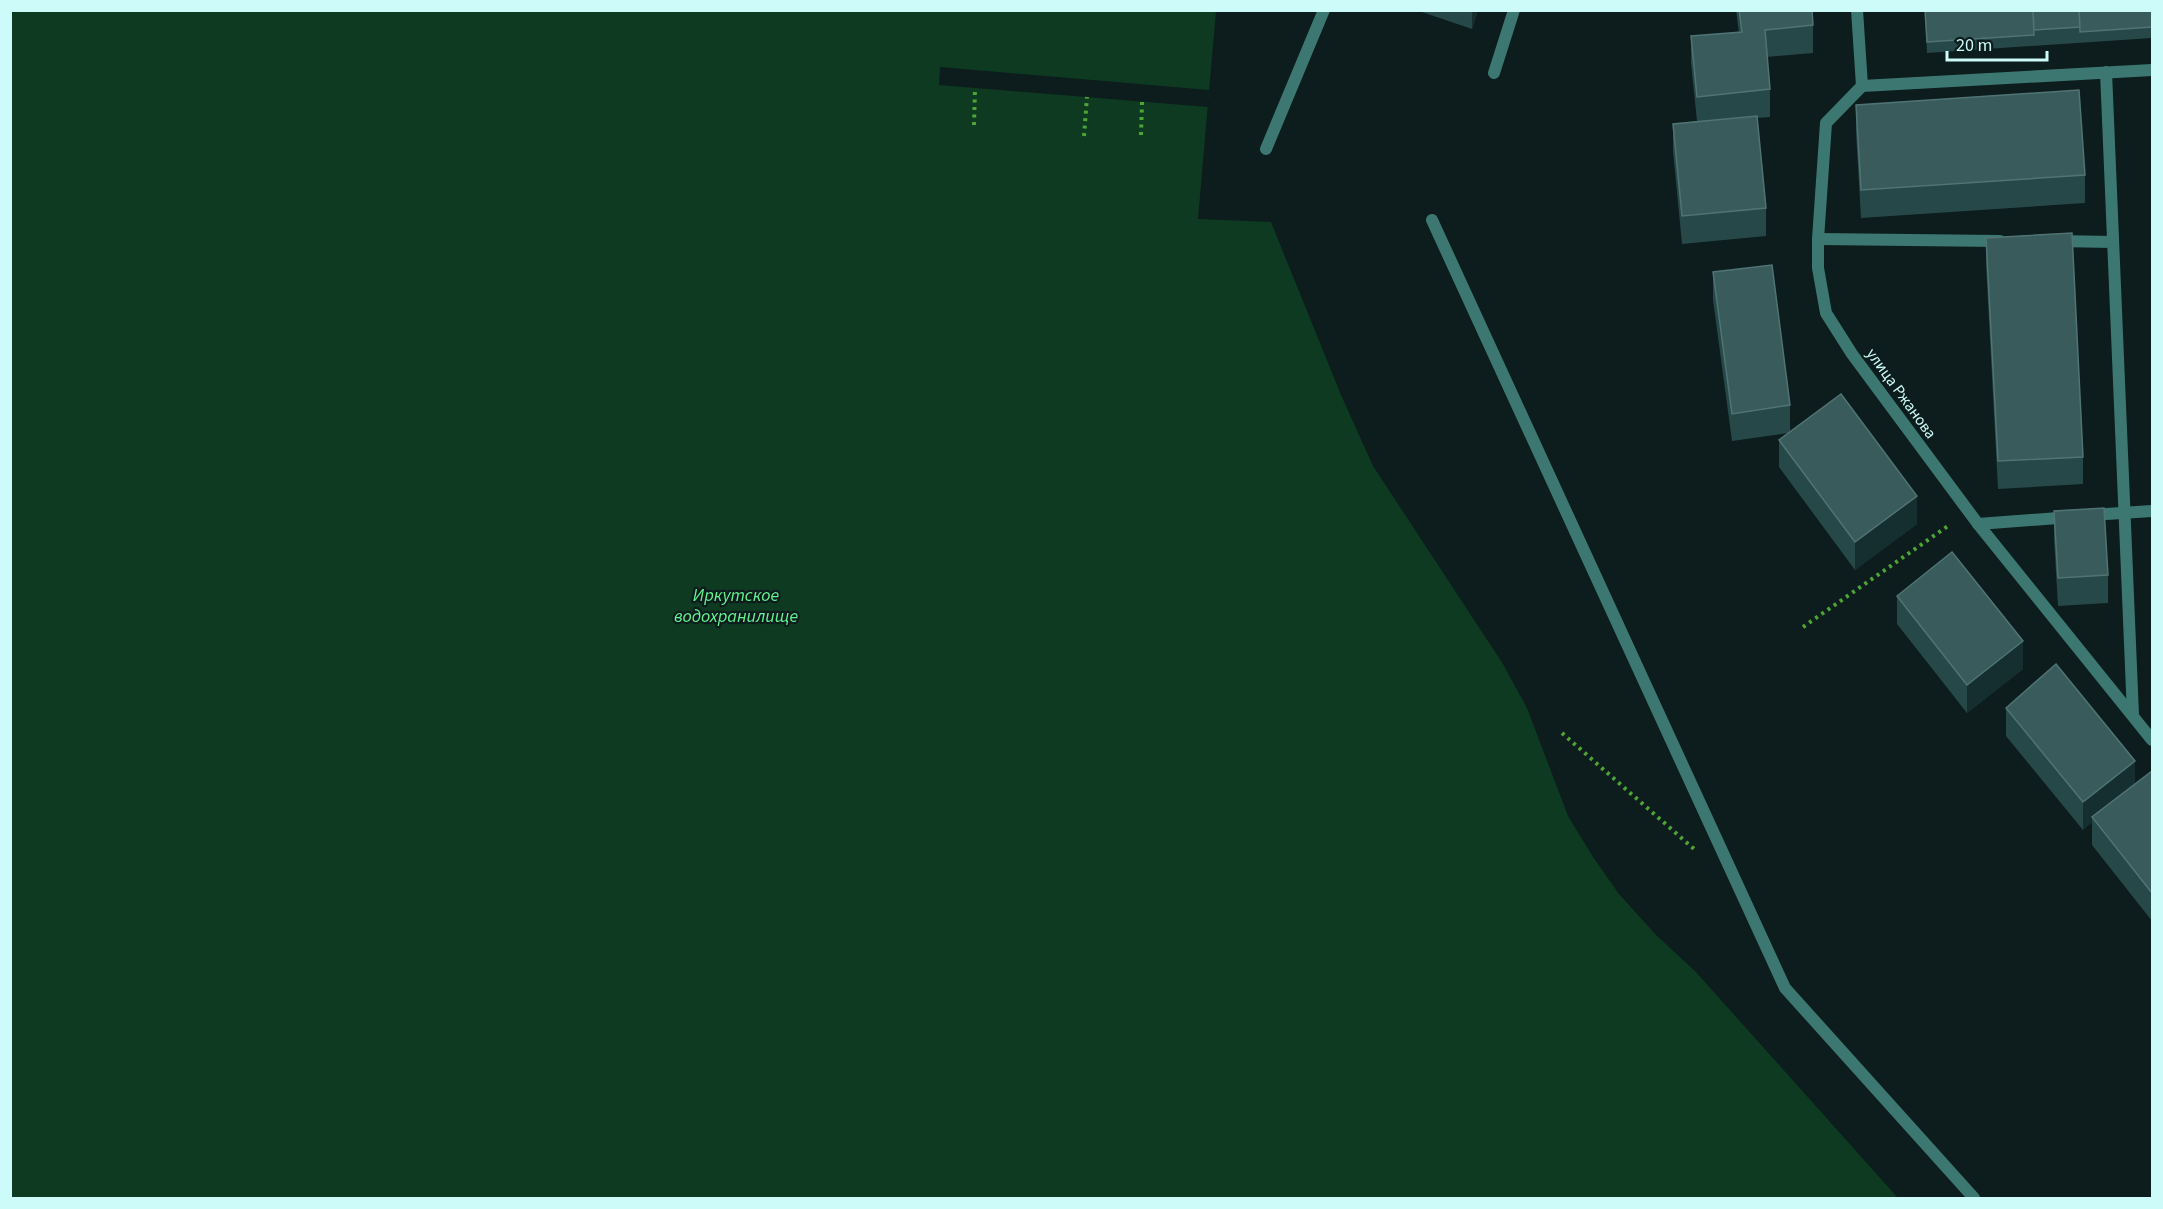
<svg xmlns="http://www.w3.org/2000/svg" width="2163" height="1209" font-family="'Source Sans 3',sans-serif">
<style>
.water{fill:#0e3a22}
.pier{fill:#0d1c1c}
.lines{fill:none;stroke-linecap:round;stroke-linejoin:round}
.path{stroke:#4ea536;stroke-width:4;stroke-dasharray:3 4.5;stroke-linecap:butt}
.lane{stroke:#3c7871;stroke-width:12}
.street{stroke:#3c7871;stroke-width:12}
.wall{fill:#274849}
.shaded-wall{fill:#152e2f}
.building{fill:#395b5c;stroke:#507475;stroke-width:1.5}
.labels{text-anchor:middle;stroke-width:4.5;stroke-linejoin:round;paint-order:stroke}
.street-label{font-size:16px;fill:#ccfbf9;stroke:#0d1c1c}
.water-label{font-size:18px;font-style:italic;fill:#63f28f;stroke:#0d1c1c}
</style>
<rect width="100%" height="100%" fill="#0d1c1c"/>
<path class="water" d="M10 11H1216L1198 219 1271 222 1341 395 1373 466 1503 664 1527 708 1568 816 1593 857 1619 894 1656 935 1695 971 1898 1198H11Z"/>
<path class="pier" d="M940 67 1209 90 1208 107 939 85Z"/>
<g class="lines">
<path class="path" d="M974 125 975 88
M1141 135 1142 102
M1084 136 1087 97
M1803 627 1948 526
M1562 733 1694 849"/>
<path class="lane" d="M2106 72 2133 715
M1494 73 1514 10
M1862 86 2152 70
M1266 149 1324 10
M1432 220 1785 988 1974 1198
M1818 239 2000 241
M2057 241 2113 242
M2091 515 2152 511
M1978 524 2071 517"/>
<path class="street" d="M1857 10 1862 86 1826 123 1818 239V268L1826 313 1852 354 1978 524 2152 740"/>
</g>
<path class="wall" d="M1416 10H1478L1472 29Z
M1736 10H1812L1813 25V53L1767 57 1770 89V117L1757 118 1766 208V236L1682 244 1673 151V124L1697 121 1691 63V36L1739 33Z
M1925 10H2152V38L1927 53Z
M1856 105 2085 175V203L1861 218 1856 133Z
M1986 238 2083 457V484L1998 489 1986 265Z
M1713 272 1790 405V431L1917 524 1855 570 1779 467V440L1788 433 1732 441 1713 300Z
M2054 511 2108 575V603L2058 606 2054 539Z
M1897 596 2023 669 1967 713 1897 624Z
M2006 708 2135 785 2152 771V921L2092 845V822L2083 830 2006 736Z"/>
<path class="shaded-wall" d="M1472 10H1478L1472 29Z
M1917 496V524L1855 570V542Z
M2023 641V669L1967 713V685Z
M2135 761V789L2092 817V822L2083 830V802Z"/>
<path class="building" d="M1739 10H1812L1813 25 1765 30 1770 89 1697 97 1691 36 1742 32Z
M1925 10H2033L2034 35 1927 42Z
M2033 10H2079L2080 27 2034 30Z
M2079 10H2152V27L2080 32Z
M2079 90 2085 175 1861 190 1856 105Z
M1757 116 1766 208 1682 216 1673 124Z
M2072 233 2083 457 1998 461 1986 238Z
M1772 265 1790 405 1732 414 1713 272Z
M1841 394 1917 496 1855 542 1779 440Z
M2104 508 2108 575 2058 578 2054 511Z
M1952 552 2023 641 1967 685 1897 596Z
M2056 664 2135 761 2083 802 2006 708Z
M2152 771V893L2092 817Z"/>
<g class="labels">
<g class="street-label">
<text transform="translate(1902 393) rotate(54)" y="6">улица Ржанова</text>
</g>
<g class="water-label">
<text x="736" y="601">Иркутское<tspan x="736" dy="21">водохранилище</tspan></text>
</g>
</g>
<rect width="2163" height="1209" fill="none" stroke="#ccfbf9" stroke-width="24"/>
<path d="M1947 51v9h100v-9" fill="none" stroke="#ccfbf9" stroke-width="3"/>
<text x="1956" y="51" font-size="18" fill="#ccfbf9" stroke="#0d1c1c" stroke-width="4.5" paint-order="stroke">20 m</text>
</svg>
